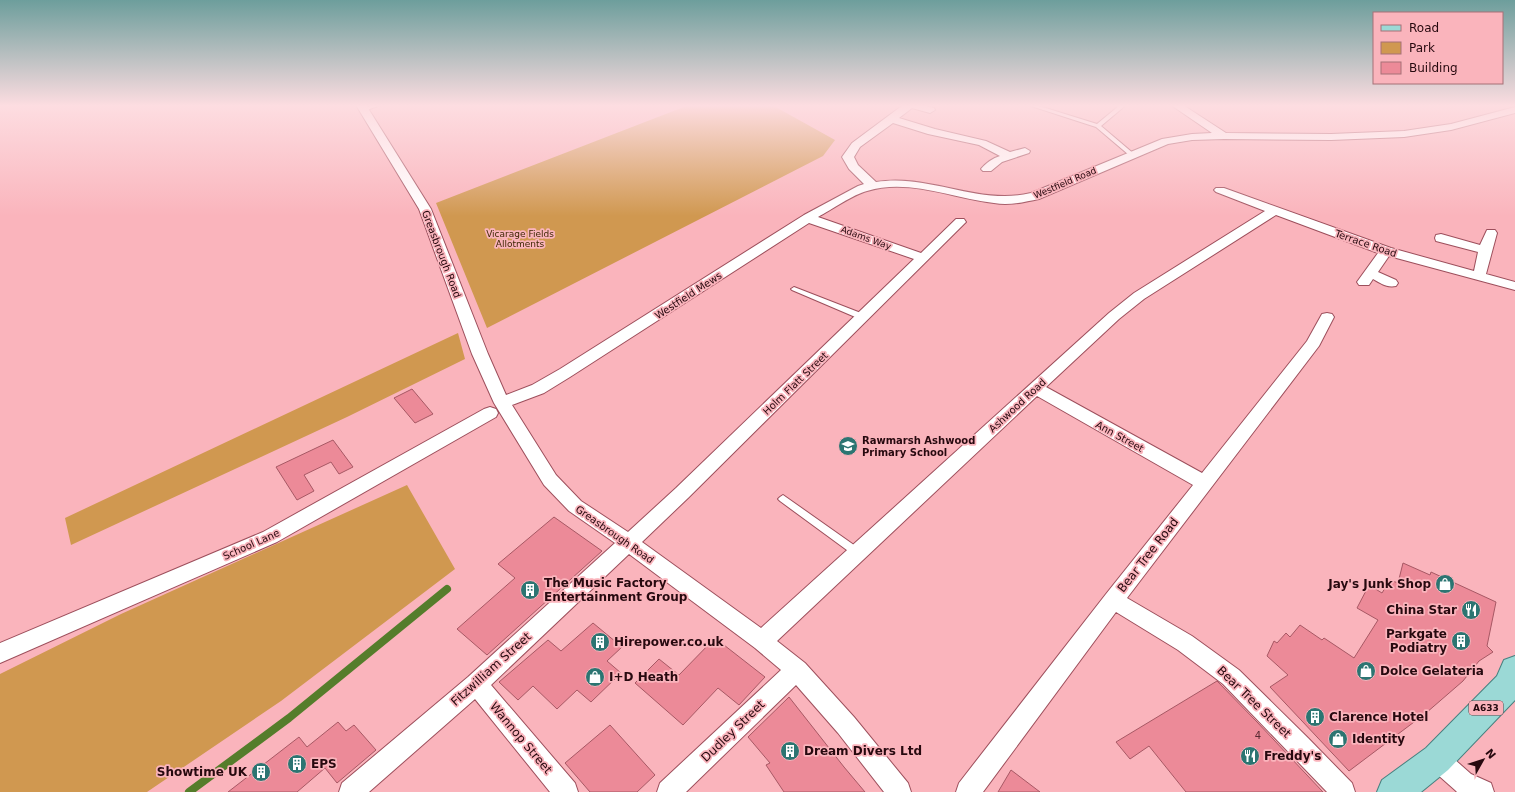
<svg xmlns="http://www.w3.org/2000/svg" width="1515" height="792" font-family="'DejaVu Sans',sans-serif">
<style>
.green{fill:#d09850}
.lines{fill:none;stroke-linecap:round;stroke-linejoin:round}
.stream{stroke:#557d2b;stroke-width:8}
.building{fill:#ec8a98;stroke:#a75864}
.lane-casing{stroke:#9d4f5c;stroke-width:2}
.street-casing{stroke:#9d4f5c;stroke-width:2}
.primary-casing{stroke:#47807f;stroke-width:2}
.lane{fill:#fff;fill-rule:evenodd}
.street{fill:#fff;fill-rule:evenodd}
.primary{fill:#9bd9d6;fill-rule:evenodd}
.labels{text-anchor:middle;stroke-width:3.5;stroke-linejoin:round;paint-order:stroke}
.far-street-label{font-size:9px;fill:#27090f;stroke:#fab4bc}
.far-park-label{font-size:9px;fill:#3f2703;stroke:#fab4bc}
.shield{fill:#fab4bc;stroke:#663c43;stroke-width:1}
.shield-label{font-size:9px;font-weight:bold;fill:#27090f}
.street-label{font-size:10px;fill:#27090f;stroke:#fab4bc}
.poi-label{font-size:10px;font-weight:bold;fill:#27090f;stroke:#fab4bc;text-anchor:start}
.near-number-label{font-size:10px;fill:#582931}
.near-street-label{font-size:12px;fill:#27090f;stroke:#fab4bc}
.near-poi-label{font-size:12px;font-weight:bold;fill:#27090f;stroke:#fab4bc;text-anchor:start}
</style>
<rect width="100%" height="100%" fill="#fab4bc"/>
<path class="green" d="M689 105H772L835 140 823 156 487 328 436 203Z
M458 333 465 359 347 417 71 545 65 518Z
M407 485 455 569 281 701 147 792H0V674L121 614Z"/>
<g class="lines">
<path class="stream" d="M189 792 289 718 447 589"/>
</g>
<path class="building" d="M412 389 433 414 415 423 394 398Z
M333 440 353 467 339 474 331 462 304 475 314 491 297 500 276 467Z
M554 517 602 551 487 655 457 629 515 578 498 564Z
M1403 563 1430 575 1431 572 1496 602 1487 646 1493 652 1479 661 1463 681 1426 713 1349 771 1270 687 1288 675 1267 656 1274 641 1277 643 1286 633 1290 637 1300 625 1322 640 1324 638 1354 658 1378 620 1357 608 1369 585 1382 593 1390 580 1398 583Z
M593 623 622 647 607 661 621 673 591 702 577 690 557 709 533 686 518 700 499 682 548 640 561 651Z
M715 638 765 677 739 705 718 688 683 725 635 683 659 659 679 675Z
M1217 681 1257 722 1323 792H1186L1149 746 1130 759 1116 742Z
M789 697 844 767 865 792H784L766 765 770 763 748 737Z
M338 722 346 731 354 725 376 750 337 783 325 768 297 792H228L299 737 307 747Z
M610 725 655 775 637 792H590L565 763Z
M1011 770 1040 792H998Z"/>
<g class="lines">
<g class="lane-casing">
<path id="lane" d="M372 105H381L364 111 361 109Z
M1028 105H1036L1097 124 1120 105H1126L1101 126 1134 154 1129 155 1096 127Z
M794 287 866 315 867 317 863 319H860L792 290 791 289Z
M783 495 861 550 863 553 861 556 858 557 855 556 780 501 778 499 780 497Z"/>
</g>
<g class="street-casing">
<path id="street" d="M356 105H366L431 209 488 354 506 395 532 385 560 369 804 215 858 186 864 184 849 169 842 157 852 143 903 105H923L934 108 935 110 930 113 912 108 899 118 935 129 986 141 1010 152 1025 148 1030 151 1029 153 1002 162 991 171H983L981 169C986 163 993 158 1000 156L979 145 928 134 893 123 860 147 854 157 858 165 876 182C928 173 979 206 1031 193L1162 139 1192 134 1212 133 1171 105H1183L1226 133 1331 134 1404 131 1451 124 1515 107V113L1451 130 1404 137 1331 140 1224 139 1192 140 1168 144 1039 199C1024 202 1009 206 994 203 952 198 908 178 867 191 854 194 831 210 818 217L921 253 956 219H964L966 222 688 498 642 542 761 628 1109 313 1134 293 1265 211 1216 192 1214 190 1216 188H1224L1391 248 1474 271 1478 252 1436 241 1435 238 1436 235 1441 234 1480 245 1487 230H1495L1497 233 1486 274 1515 282V290L1389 256 1378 272 1396 280 1398 283 1396 286C1387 288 1380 283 1373 279L1369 285H1359L1357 282 1378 253 1276 215 1144 299 1119 319 1046 387 1202 473 1307 341 1322 314 1327 313 1332 314 1334 317 1319 346 1127 598 1192 636 1239 670 1308 738 1352 783 1355 792H1327L1223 684 1178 650 1116 612 983 792H956L959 783 1106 594 1193 485 1037 396 777 641 805 663 854 717 908 783 911 792H884L838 733 796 685 686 792H657L660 783 781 670 755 648 629 554 491 685 575 783 578 792H550L475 699 369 792H339L342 783 468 677 615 543 569 511 544 485 494 403 472 354 419 209ZM809 223 914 259 676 488 628 532 581 501 556 475 512 405 544 393 570 377Z
M490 407 496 409 498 413 496 417 277 542 0 663V643L263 532 484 409Z
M1437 747 1445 751 1471 774 1491 783 1494 792H1457L1455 790 1429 767 1425 759 1429 751Z"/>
</g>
<g class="primary-casing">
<path id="primary" d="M1515 656V700L1448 770 1421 792H1377L1382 780 1426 748 1497 676 1504 660Z"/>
</g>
<use href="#lane" class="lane"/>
<use href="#street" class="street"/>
<use href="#primary" class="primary"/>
</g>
<linearGradient id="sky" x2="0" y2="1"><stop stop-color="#6d9e9c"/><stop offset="0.49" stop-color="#fddde1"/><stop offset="1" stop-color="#fddde1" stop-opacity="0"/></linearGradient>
<rect width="1515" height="216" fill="url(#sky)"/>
<defs>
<g id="school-disc" transform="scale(1)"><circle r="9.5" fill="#2c7572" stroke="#fab4bc"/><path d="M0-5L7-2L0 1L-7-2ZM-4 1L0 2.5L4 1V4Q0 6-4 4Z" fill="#fff"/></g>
<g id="shop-disc" transform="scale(1)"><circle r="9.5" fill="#2c7572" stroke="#fab4bc"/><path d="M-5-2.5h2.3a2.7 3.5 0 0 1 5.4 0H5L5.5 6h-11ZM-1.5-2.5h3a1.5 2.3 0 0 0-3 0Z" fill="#fff"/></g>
<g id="building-disc" transform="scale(1)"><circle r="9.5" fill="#2c7572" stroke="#fab4bc"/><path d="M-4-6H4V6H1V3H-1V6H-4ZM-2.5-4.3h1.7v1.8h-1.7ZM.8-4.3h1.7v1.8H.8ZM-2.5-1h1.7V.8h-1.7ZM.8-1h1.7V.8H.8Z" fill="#fff"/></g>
<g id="restaurant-disc" transform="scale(1)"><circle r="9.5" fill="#2c7572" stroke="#fab4bc"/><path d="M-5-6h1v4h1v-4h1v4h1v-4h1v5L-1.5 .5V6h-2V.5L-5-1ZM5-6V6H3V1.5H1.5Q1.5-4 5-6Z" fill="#fff"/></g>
</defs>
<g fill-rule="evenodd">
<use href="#school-disc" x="848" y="446"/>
<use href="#shop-disc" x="1445" y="584"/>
<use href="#building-disc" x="530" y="590"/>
<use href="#restaurant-disc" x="1471" y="610"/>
<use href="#building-disc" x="1461" y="641"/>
<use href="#building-disc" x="600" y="642"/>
<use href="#shop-disc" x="1366" y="671"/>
<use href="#shop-disc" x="595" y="677"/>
<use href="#building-disc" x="1315" y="717"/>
<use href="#shop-disc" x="1338" y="739"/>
<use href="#building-disc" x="790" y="751"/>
<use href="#restaurant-disc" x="1250" y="756"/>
<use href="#building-disc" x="297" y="764"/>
<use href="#building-disc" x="261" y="772"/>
</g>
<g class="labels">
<g class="far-street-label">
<text transform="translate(1065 183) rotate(-23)" y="3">Westfield Road</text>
<text transform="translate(866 238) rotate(20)" y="3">Adams Way</text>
</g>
<g class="far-park-label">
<text x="520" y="237">Vicarage Fields<tspan x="520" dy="10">Allotments</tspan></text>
</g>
<rect class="shield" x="1469" y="701" width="34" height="14" rx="3"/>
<g class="shield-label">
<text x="1486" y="711">A633</text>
</g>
<g class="street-label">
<text transform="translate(1366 243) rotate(19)" y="4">Terrace Road</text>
<text transform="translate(442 254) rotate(69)" y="4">Greasbrough Road</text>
<text transform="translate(688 295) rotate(-33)" y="4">Westfield Mews</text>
<text transform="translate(795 383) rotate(-44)" y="4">Holm Flatt Street</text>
<text transform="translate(1017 405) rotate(-43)" y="4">Ashwood Road</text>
<text transform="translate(1120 436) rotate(29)" y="4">Ann Street</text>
<text transform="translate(615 534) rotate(35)" y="4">Greasbrough Road</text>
<text transform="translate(251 544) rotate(-24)" y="4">School Lane</text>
</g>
<g class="poi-label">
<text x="862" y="444">Rawmarsh Ashwood<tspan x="862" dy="12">Primary School</tspan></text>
</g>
<g class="near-number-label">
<text x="1258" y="739">4</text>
</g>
<g class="near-street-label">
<text transform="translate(1148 555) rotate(-52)" y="4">Bear Tree Road</text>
<text transform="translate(491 669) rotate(-42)" y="4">Fitzwilliam Street</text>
<text transform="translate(1254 702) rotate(44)" y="4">Bear Tree Street</text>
<text transform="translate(733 731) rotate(-44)" y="4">Dudley Street</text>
<text transform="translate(521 738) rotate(50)" y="4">Wannop Street</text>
</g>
<g class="near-poi-label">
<text x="544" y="587">The Music Factory<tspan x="544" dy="14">Entertainment Group</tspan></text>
<text x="1431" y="588" text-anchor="end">Jay's Junk Shop</text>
<text x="1457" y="614" text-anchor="end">China Star</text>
<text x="1447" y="638" text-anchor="end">Parkgate<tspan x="1447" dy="14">Podiatry</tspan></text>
<text x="614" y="646">Hirepower.co.uk</text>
<text x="1380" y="675">Dolce Gelateria</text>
<text x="609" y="681">I+D Heath</text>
<text x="1329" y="721">Clarence Hotel</text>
<text x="1352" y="743">Identity</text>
<text x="804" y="755">Dream Divers Ltd</text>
<text x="1264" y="760">Freddy's</text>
<text x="311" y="768">EPS</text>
<text x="247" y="776" text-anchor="end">Showtime UK</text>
</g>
</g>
<rect x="1373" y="12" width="130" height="72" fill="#fab4bc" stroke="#a67077"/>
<rect x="1381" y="25" width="20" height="6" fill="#9bd9d6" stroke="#a67077"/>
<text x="1409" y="32" font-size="12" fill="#27090f">Road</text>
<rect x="1381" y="42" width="20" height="12" fill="#d09850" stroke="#a67077"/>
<text x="1409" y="52" font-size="12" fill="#27090f">Park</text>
<rect x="1381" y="62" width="20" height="12" fill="#ec8a98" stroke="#a67077"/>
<text x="1409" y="72" font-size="12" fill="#27090f">Building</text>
<g transform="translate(1483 760) rotate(51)" stroke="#fab4bc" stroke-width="3" paint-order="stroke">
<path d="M0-3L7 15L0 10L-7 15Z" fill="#27090f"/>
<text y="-6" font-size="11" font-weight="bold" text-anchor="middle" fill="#27090f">N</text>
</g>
</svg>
